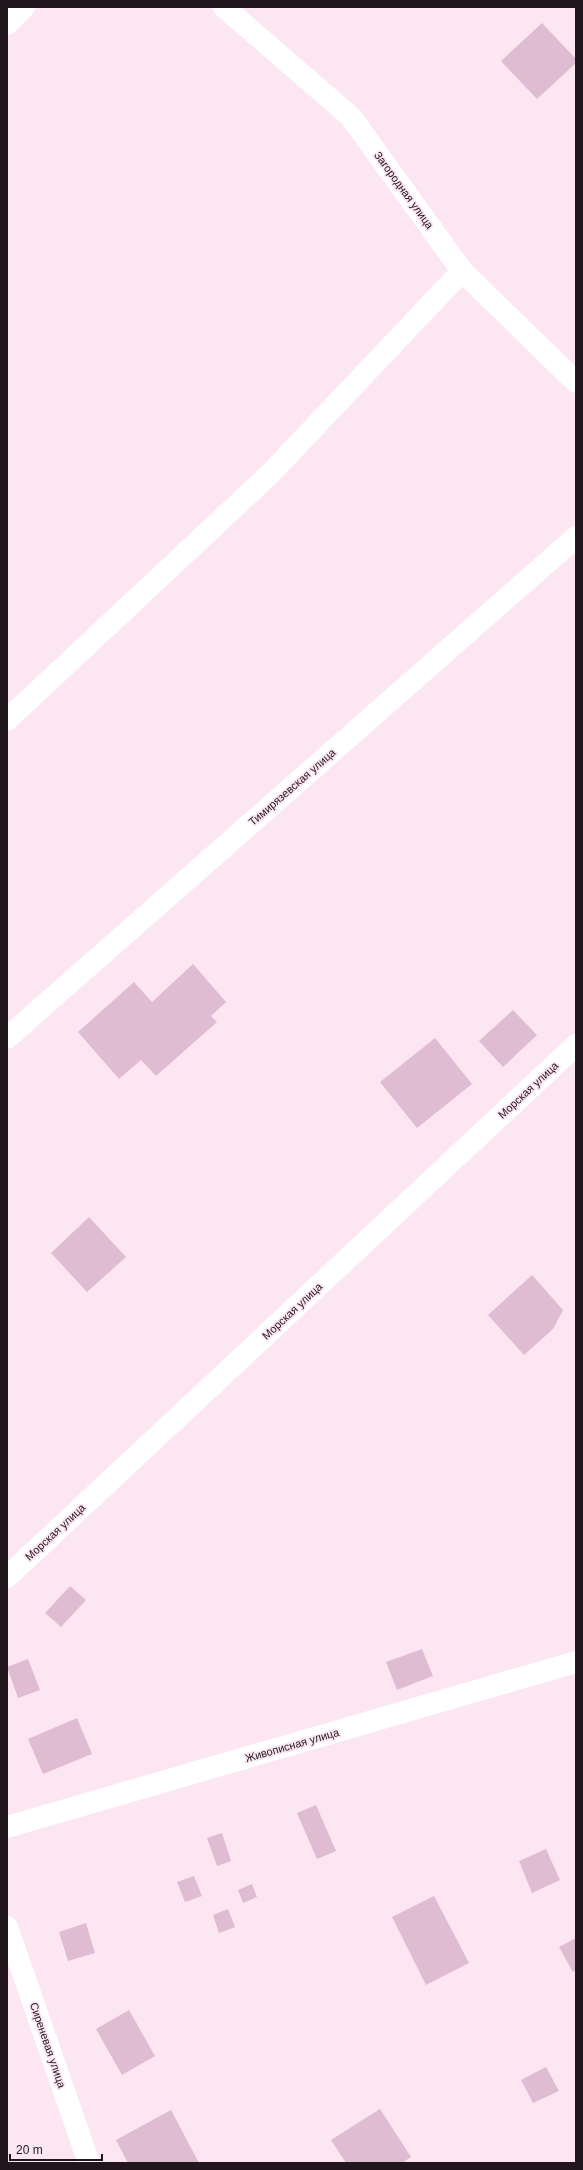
<svg xmlns="http://www.w3.org/2000/svg" width="583" height="2170" font-family="Helvetica,sans-serif">
<style>
.building{fill:#dfbcd1}
.lines{fill:none;stroke-linecap:round;stroke-linejoin:round}
.minor{stroke:#fff;stroke-width:22}
.labels{text-anchor:middle;stroke-width:3.5;stroke-linejoin:round;paint-order:stroke}
.street-label{font-size:11px;fill:#22161d;stroke:#fbe6f2}
</style>
<rect width="100%" height="100%" fill="#fbe6f2"/>
<path class="building" d="M542 23 576 59V63L537 99 501 61Z
M193 964 226 1002 211 1016 217 1022 156 1076 141 1060 119 1079 78 1032 134 982 152 1002Z
M513 1010 537 1035 503 1067 479 1041Z
M435 1038 472 1084 417 1128 380 1082Z
M89 1217 126 1257 87 1292 51 1253Z
M532 1275 563 1310 553 1329 524 1355 488 1315Z
M70 1586 86 1600 61 1627 45 1613Z
M422 1649 433 1676 397 1690 386 1662Z
M28 1659 40 1690 18 1698 7 1667Z
M77 1718 92 1754 43 1774 28 1739Z
M316 1805 336 1851 317 1859 297 1813Z
M222 1833 231 1861 217 1866 207 1838Z
M546 1849 560 1880 532 1893 519 1861Z
M194 1876 202 1896 185 1902 177 1882Z
M252 1884 257 1897 243 1903 238 1890Z
M434 1896 469 1963 426 1985 392 1917Z
M228 1909 235 1927 219 1933 213 1915Z
M86 1923 95 1953 68 1961 59 1932Z
M576 1938V1970L573 1972 559 1947Z
M129 2010 155 2056 122 2075 96 2029Z
M546 2067 559 2091 533 2103 521 2080Z
M380 2109 411 2157 402 2163H346L331 2140Z
M171 2110 199 2163H128L116 2140Z"/>
<g class="lines">
<path class="minor" d="M224 7 351 117 462 271 576 382
M7 24 24 7
M7 720 271 473 462 271
M7 1038 576 537
M7 1577 576 1045
M7 1827 576 1662
M7 1927 89 2163"/>
</g>
<g class="labels">
<g class="street-label">
<text transform="translate(404 190) rotate(54)" y="4">Загородная улица</text>
<text transform="translate(292 787) rotate(-41)" y="4">Тимирязевская улица</text>
<text transform="translate(528 1090) rotate(-43)" y="4">Морская улица</text>
<text transform="translate(292 1311) rotate(-43)" y="4">Морская улица</text>
<text transform="translate(55 1532) rotate(-43)" y="4">Морская улица</text>
<text transform="translate(292 1745) rotate(-16)" y="4">Живописная улица</text>
<text transform="translate(48 2045) rotate(71)" y="4">Сиреневая улица</text>
</g>
</g>
<rect width="583" height="2170" fill="none" stroke="#22161d" stroke-width="16"/>
<path d="M10 2154v6h92v-6" fill="none" stroke="#22161d" stroke-width="2"/>
<text x="16" y="2154" font-size="12" fill="#22161d" stroke="#fbe6f2" stroke-width="3" paint-order="stroke">20 m</text>
</svg>
